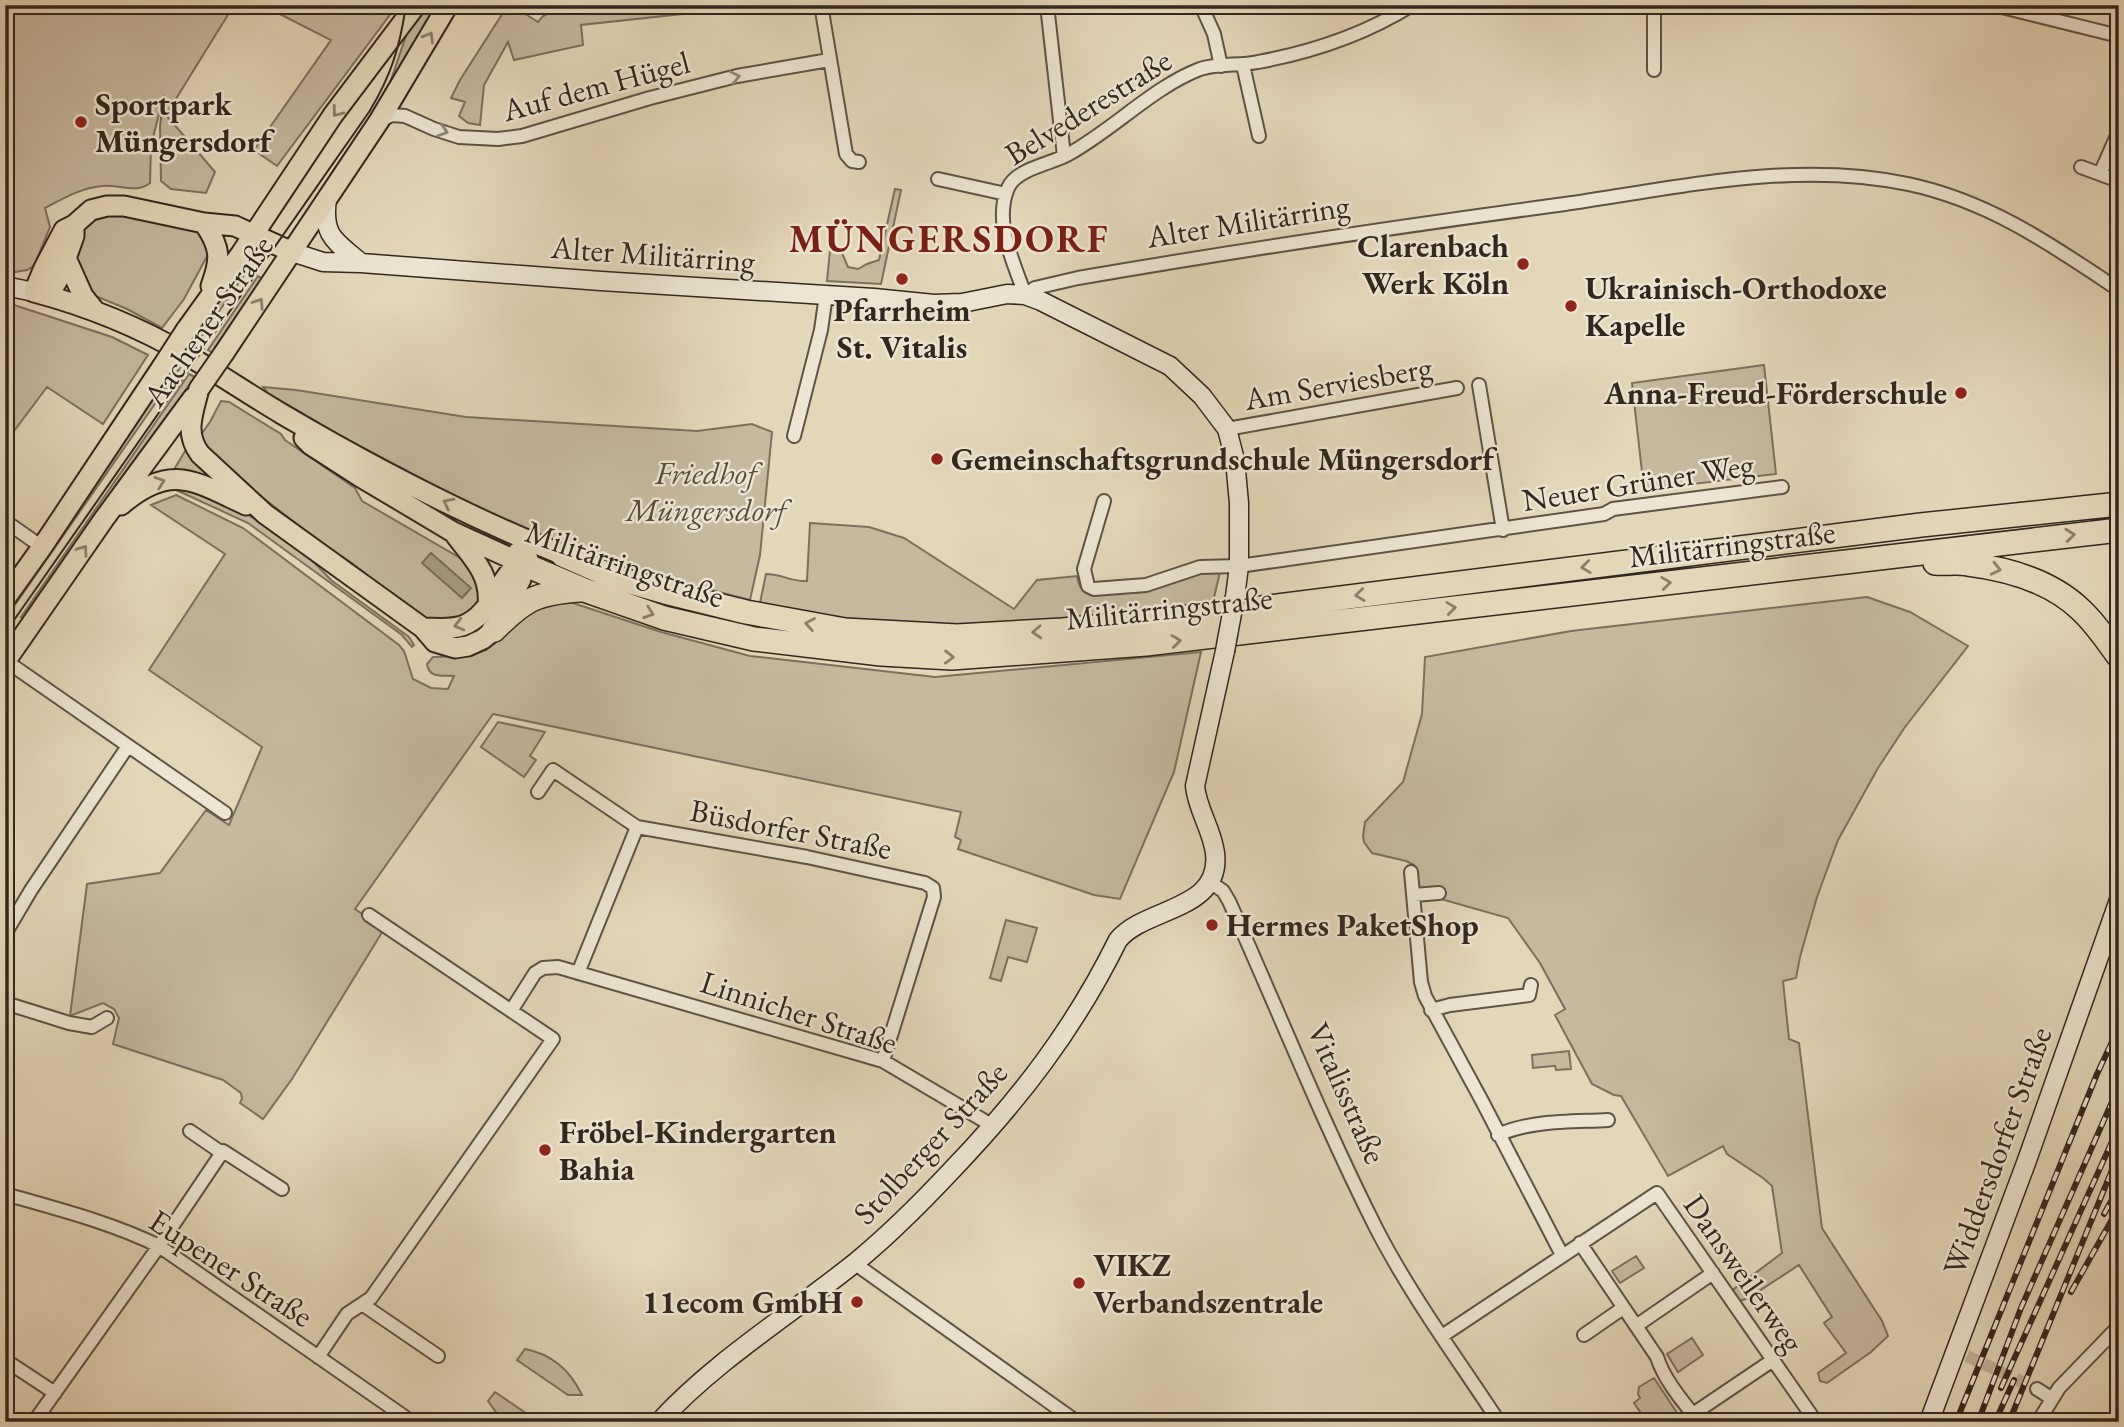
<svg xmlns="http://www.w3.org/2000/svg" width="2124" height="1427" font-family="'EB Garamond',serif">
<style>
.green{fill:#c6b99e;stroke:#7c705e;stroke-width:2}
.water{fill:#a79b84;stroke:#786d5b;stroke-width:2}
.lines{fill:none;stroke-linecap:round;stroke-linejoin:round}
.street-tunnel{stroke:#c0b499;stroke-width:12;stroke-dasharray:12 6;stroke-linecap:butt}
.street-casing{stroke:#5e5344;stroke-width:16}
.secondary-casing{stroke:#32271e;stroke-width:21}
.primary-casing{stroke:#32271e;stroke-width:23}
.highway-casing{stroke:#32271e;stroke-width:26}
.street{stroke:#ede5d1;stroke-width:12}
.secondary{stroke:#ede5d1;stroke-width:18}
.primary{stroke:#e4d7b8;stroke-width:19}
.highway{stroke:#e4d7b8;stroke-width:23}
.tram{stroke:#32271e;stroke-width:2}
.rail-casing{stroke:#32271e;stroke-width:6}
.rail{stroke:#ede5d1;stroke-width:3.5;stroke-dasharray:10;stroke-linecap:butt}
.secondary-bridge-casing{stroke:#32271e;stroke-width:21;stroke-linecap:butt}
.primary-bridge-casing{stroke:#32271e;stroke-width:23;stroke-linecap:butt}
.secondary-bridge{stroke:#ede5d1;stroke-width:18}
.primary-bridge{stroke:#e4d7b8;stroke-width:19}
.oneway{stroke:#8b7f6b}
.oneway2{stroke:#908678}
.poi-dot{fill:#8f2418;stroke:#ede5d1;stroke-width:2.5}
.labels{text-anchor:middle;stroke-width:5;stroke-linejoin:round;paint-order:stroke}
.street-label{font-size:32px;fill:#32271e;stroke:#ede5d1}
.poi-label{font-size:32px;font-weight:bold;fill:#32271e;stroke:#ede5d1;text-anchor:start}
.park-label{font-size:32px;font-style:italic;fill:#574c3e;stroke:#ede5d1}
.district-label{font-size:38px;font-weight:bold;letter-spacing:2px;fill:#7a1f14;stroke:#ede5d1}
</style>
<rect width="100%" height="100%" fill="#e4d7b8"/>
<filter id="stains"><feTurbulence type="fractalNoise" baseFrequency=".00286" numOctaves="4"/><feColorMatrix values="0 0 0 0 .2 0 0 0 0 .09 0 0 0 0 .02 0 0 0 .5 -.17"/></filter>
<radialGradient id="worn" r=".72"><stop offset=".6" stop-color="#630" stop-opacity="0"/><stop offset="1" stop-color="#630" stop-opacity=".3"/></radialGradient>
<path class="green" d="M5 5H234L166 115 215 172 206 193 171 189 161 181 160 126 164 95 151 145 150 183C137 194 118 184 102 186 81 188 64 198 45 208L50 227 34 266 27 270 15 272 5 270Z
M262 5H394L395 8 277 166 254 150 331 40Z
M425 5H438L394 85 390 83 408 30Z
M508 5H511L538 22 543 16 557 10 554 5H682V14L581 25 583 45 514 60 508 42 484 85 480 125 468 123 459 116 465 102 451 98 460 80Z
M895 189 901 190 881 284 827 281 830 250 842 253 848 267 858 269 867 264 879 260Z
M115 213 198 229 212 247 184 299 162 328 127 309 93 295 82 284 74 248 80 233 99 216Z
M243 264 249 268 197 343 191 340Z
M258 276 263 279 213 353 208 350Z
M5 302 112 337 148 355 103 424 47 387 5 443Z
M174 365 180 368 5 619V614L139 420Z
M1764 365 1776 474 1644 490 1632 383Z
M189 374 195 377 123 475 23 618 21 617Z
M263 387 296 390 466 417 697 431 752 424 772 432 760 555 750 600 633 570 517 526 468 503 346 439 268 393Z
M221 401 229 402 281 434 285 440 355 488 362 501 467 562 483 595 465 619 428 620 409 608 353 564 313 537 211 457 198 439 210 422Z
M187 448 225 483 173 471Z
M173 484 236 508 262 523 304 552 331 580 409 637 414 645 412 647 402 635 248 523 174 489Z
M176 495 243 528 399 645 404 651 413 679 431 688 448 689 454 676C443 675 429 679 427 664L433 657 467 656 486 650 537 603 567 601 661 632 750 656 935 677 1201 652 1174 772 1120 899 1094 895 958 849 961 840 955 837 961 812 493 714 355 909 384 929 292 1079 263 1119 240 1103 242 1099 241 1093 223 1080 113 1044 119 1018 114 1009 103 1003 70 1016 87 884 160 873 206 810 229 825 262 747 149 670 225 554 151 505Z
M810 523 869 527 904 538 1014 609 1037 580 1077 576C1079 587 1081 592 1093 594L1143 592 1200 573 1220 572 1212 606 1111 618 953 626 860 620 781 610 760 603 766 574C783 574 790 582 807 581Z
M1867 597 1910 612 1968 646 1905 727 1878 768 1838 840 1817 897 1800 957 1796 978 1783 981 1789 1039 1799 1043 1822 1228 1882 1321 1888 1336 1871 1352 1827 1383 1820 1381 1818 1373 1846 1353 1824 1323 1832 1317 1799 1265 1750 1297 1740 1301 1732 1294 1734 1289 1782 1253 1772 1186 1763 1178 1727 1154 1723 1146 1668 1176 1621 1096 1614 1095 1592 1084 1555 1015 1565 1009 1540 963 1508 918 1441 899 1418 887 1416 884 1414 865 1406 861 1372 853 1364 842 1363 836 1365 822 1403 782 1422 714 1425 657 1571 631Z
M498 722 545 732 530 756 536 760 524 777 481 747Z
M1006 920 1037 928 1027 962 1008 957 1001 981 990 978Z
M1569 1051 1571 1069 1556 1070 1555 1066H1553L1533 1068 1532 1055Z
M1636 1256 1644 1268 1620 1283 1612 1271Z
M1692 1338 1703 1355 1678 1372 1667 1354Z
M525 1349C552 1354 570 1370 582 1395H568L517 1360Z
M1654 1378 1683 1422H1647L1634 1403 1640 1398 1638 1394 1639 1387Z
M495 1392 533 1418 535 1422H503L488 1401Z"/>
<path class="water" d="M431 553 471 588 462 598 422 563Z"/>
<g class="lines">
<path class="street-tunnel" d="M1967 1356 2037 1389"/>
<g class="street-casing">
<path id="street" d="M821 5 846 154 852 161 859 162
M1047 5 1064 156
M1201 5 1214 34 1221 66
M1412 5C1364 35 1313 52 1258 62 1240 66 1218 63 1200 69 1153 87 1113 130 1067 155 1050 164 1016 169 1008 188 993 223 1014 262 1025 295L1035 288 1078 278C1240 250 1402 226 1565 204 1677 188 1794 160 1908 184 1989 201 2052 245 2119 290
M1994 5 2119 36
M1243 65 1259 136
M1654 70V5
M379 121 392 115 405 116 434 129 459 137 498 139 522 136 650 98 737 76 829 60
M2081 167 2119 181
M2100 174 2119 131
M938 179 1006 194
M1479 385 1503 530
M1227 429 1457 388
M794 436 821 330 826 295
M1104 501 1084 569 1088 586 1094 589 1146 585 1200 567 1239 566 1604 514 1613 509 1782 487
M5 521 42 547
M6 661 225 813
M538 792 553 770 637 827 807 857 925 883 933 888 934 897 883 1061
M1411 872 1421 982 1425 996 1482 1101 1562 1255
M1210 882 1223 891 1229 901C1278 1010 1322 1121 1376 1228 1411 1296 1457 1358 1499 1422
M1414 895 1439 893
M5 934 31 890 128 746
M578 973 637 827
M5 1003 69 1023 92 1027 107 1018
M1431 1010 1450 1005 1529 995 1531 985
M511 1011 535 973 543 968 558 967 883 1061 993 1126
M190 1131 222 1153
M1498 1135C1531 1120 1572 1122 1608 1120
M5 1194C57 1209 110 1222 159 1246L412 1422
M1580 1243 1657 1357C1664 1380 1684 1403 1699 1422
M854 1263 1077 1422
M362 1304 438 1356
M1636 1326 1713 1273
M1584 1335 1623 1308
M1442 1336 1657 1193 1816 1422
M318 1357 347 1314 371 1298 553 1039 369 915
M5 1360 55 1393
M2037 1389 2051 1398
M1693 1414 1773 1360
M34 1422 159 1246 223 1151 282 1189
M2038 1422 2059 1388 2119 1326"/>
</g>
<g class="secondary-casing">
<path id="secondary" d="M327 198C322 236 334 240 361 263
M292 252 323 262 361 263 601 281 874 298 934 304 962 303 1007 294 1025 295 1041 301 1170 366 1202 396 1227 429 1235 460 1239 503V566L1235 597
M5 286 34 292
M659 1422C716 1360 790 1315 856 1262 890 1234 921 1203 951 1171 1020 1099 1074 1029 1118 940 1145 907 1222 911 1215 853 1212 829 1197 809 1195 786L1225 651
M1929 1422 2026 1163 2119 900"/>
</g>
<g class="primary-casing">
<path id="primary" d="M204 223C221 248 221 259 211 286
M292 252 235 226 204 223 124 206H107L91 210 74 225 64 230 44 268 34 292C87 306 139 327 187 355 219 374 250 395 282 414 372 467 466 516 563 555
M66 258 83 296 95 311
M48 296 59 278 74 236V229
M186 330 240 255 333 115 416 5
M224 353 379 121 448 5
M199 389C193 413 184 433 200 454L265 514 423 628 435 642 455 648 468 646 483 639 494 630 521 579V563L518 552
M304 438 311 445 359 476 453 532 521 563
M121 505C171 462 194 481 246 505
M456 536C474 559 491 575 488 606
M5 599 42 547 162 367
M423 628C436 628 450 630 462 626 487 617 495 590 510 572 514 566 522 563 528 559
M5 662 104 519 193 398"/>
</g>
<g class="highway-casing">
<path id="highway" d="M563 555 613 577 665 592 746 612 845 630 957 636 1062 630 1150 622 1921 525 2119 504
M521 563 584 590 664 618 754 639 881 654 952 658 1146 644 2119 530
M1935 563C1946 564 1957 562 1968 564 2008 569 2051 581 2081 610 2096 624 2107 641 2119 657
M494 630C525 599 536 593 580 590"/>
</g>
<use href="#street" class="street"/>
<use href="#secondary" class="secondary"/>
<use href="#primary" class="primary"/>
<use href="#highway" class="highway"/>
<path class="tram" d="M5 633 369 112C391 76 400 47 406 5"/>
<g class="rail-casing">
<path id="rail" d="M2104 1214 2119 1187
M2071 1292 2119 1207
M2001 1388 2119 1126
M1956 1422 2097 1074 2119 1027
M1978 1422 2021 1308 2119 1086
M1995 1422 2014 1380
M2009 1422 2119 1153"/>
</g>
<use href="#rail" class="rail"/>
<g class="secondary-bridge-casing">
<path id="secondary-bridge" d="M1225 651 1235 597"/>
</g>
<g class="primary-bridge-casing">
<path id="primary-bridge" d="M162 367 186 330
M199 389 224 353"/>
</g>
<use href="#secondary-bridge" class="secondary-bridge"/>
<use href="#primary-bridge" class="primary-bridge"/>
</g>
<defs><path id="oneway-chevron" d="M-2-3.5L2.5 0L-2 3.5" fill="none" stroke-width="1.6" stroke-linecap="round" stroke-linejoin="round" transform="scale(1.75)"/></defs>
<g class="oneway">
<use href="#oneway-chevron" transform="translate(429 37) rotate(-59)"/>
<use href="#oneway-chevron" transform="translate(337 112) rotate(127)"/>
<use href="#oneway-chevron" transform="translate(259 303) rotate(-56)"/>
<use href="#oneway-chevron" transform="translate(160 482) rotate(-19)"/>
<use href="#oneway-chevron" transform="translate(448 503) rotate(-153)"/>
<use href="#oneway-chevron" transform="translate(2070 535) rotate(-6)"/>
<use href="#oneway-chevron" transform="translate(83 550) rotate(-55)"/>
<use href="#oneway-chevron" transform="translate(1586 567) rotate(173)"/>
<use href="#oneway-chevron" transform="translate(1996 569) rotate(13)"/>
<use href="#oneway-chevron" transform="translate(1666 583) rotate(-7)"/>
<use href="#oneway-chevron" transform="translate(1360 595) rotate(173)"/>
<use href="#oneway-chevron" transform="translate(1451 608) rotate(-7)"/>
<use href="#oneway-chevron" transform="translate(649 613) rotate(19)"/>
<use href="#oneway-chevron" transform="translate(810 624) rotate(-170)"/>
<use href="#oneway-chevron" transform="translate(459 625) rotate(165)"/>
<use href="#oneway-chevron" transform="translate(1037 632) rotate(177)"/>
<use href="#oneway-chevron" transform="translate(1176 641) rotate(-7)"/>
<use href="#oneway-chevron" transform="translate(949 657) rotate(1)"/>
</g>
<g class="oneway2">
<use href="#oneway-chevron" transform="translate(735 77) rotate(-13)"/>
<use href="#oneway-chevron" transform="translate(443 131) rotate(18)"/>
</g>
<g class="poi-dot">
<circle cx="81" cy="122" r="7"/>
<circle cx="1523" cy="264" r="7"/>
<circle cx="902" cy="279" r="7"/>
<circle cx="1571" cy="306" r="7"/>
<circle cx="1961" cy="393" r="7"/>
<circle cx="937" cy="459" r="7"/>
<circle cx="1212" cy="925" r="7"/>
<circle cx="545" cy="1150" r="7"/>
<circle cx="1079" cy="1283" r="7"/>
<circle cx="857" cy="1302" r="7"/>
</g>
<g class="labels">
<g class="street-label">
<text transform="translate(596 86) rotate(-15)" y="11">Auf dem Hügel</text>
<text transform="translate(1088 107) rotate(-32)" y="11">Belvederestraße</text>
<text transform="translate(1248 221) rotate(-9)" y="11">Alter Militärring</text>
<text transform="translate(653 254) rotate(4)" y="11">Alter Militärring</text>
<text transform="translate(208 321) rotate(-55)" y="11">Aachener Straße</text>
<text transform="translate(1338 383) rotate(-10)" y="11">Am Serviesberg</text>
<text transform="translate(1638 482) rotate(-9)" y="11">Neuer Grüner Weg</text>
<text transform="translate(1732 544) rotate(-7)" y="11">Militärringstraße</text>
<text transform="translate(625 564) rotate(19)" y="11">Militärringstraße</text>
<text transform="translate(1169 608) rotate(-6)" y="11">Militärringstraße</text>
<text transform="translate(791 829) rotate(11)" y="11">Büsdorfer Straße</text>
<text transform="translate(799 1012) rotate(18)" y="11">Linnicher Straße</text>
<text transform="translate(1347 1093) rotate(66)" y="11">Vitalisstraße</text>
<text transform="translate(930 1143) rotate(-47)" y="11">Stolberger Straße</text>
<text transform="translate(1997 1151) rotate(-70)" y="11">Widdersdorfer Straße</text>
<text transform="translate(231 1268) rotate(33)" y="11">Eupener Straße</text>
<text transform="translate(1744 1273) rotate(55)" y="11">Dansweilerweg</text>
</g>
<g class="poi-label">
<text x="95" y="115">Sportpark<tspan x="95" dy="37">Müngersdorf</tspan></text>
<text x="1509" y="257" text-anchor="end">Clarenbach<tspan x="1509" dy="37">Werk Köln</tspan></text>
<text x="1585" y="299">Ukrainisch-Orthodoxe<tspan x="1585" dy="37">Kapelle</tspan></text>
<text x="902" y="321" text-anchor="middle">Pfarrheim<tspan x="902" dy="37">St. Vitalis</tspan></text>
<text x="1947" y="404" text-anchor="end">Anna-Freud-Förderschule</text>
<text x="951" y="470">Gemeinschaftsgrundschule Müngersdorf</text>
<text x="1226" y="936">Hermes PaketShop</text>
<text x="559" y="1143">Fröbel-Kindergarten<tspan x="559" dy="37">Bahia</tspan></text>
<text x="1093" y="1276">VIKZ<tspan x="1093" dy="37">Verbandszentrale</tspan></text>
<text x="843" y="1313" text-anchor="end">11ecom GmbH</text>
</g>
<g class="park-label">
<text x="706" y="484">Friedhof<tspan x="706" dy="37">Müngersdorf</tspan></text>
</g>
<g class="district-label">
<text x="949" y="252">MÜNGERSDORF</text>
</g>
</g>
<rect width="2124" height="1427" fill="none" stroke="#e4d7b8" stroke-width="28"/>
<rect x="7" y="7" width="2110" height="1413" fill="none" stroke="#32271e" stroke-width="3.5"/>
<rect x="14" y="14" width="2096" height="1399" fill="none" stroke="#32271e" stroke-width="2"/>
<rect width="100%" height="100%" filter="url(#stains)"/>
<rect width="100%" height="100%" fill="url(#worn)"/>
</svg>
